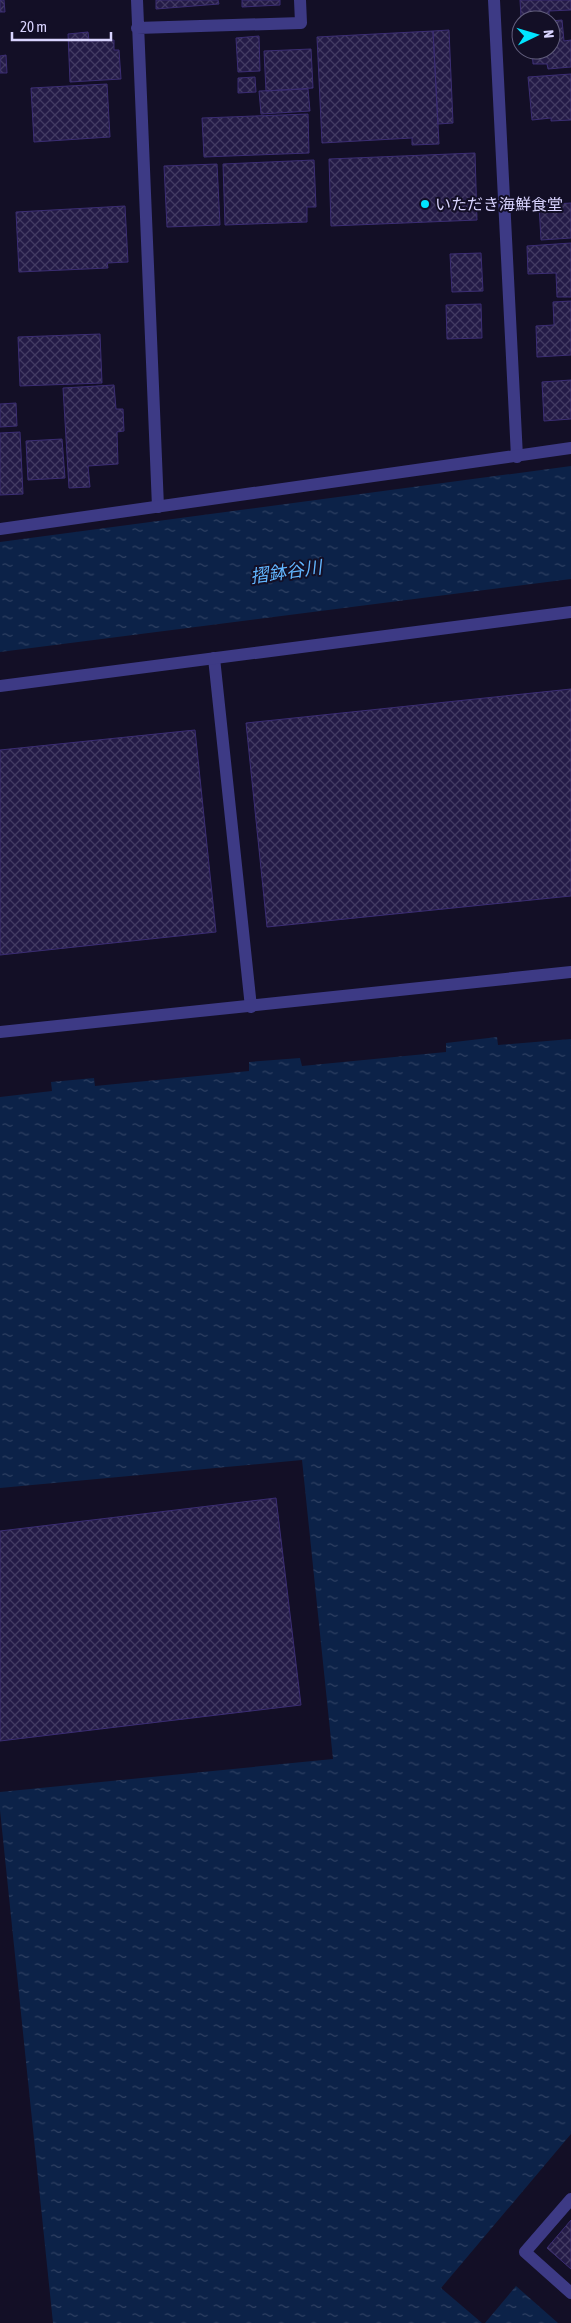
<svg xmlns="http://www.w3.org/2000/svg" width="571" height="2323" font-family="'Asap Condensed','Noto Sans JP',sans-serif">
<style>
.water{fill:url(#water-ripples)}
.building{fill:url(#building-cross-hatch);stroke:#3b2d73}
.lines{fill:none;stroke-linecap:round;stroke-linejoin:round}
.minor{stroke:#3d3a85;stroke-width:12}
.tertiary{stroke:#3d3a85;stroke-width:12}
.poi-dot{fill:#00e5ff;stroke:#130f26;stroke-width:2}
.labels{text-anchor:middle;stroke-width:4;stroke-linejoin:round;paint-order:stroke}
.poi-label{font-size:16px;fill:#d9d4ff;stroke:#130f26;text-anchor:start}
.water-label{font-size:18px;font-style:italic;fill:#62b6ff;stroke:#130f26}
</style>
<defs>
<pattern id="water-ripples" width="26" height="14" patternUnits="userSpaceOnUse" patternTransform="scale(1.25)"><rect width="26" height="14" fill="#0c2248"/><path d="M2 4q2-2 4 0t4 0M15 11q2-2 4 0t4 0" fill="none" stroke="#2f4163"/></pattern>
<pattern id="building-cross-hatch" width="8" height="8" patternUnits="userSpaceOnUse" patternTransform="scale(1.25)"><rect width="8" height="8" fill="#241b47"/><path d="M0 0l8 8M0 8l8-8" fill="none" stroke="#433b63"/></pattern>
</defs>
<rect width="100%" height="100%" fill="#130f26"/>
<path class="water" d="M571 466V579L0 652V542Z
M497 1037 498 1045 571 1039V2134L441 2288 482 2323H53L0 1810V1792L333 1759 302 1460 0 1488V1097L52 1091 51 1082 94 1078 95 1086 249 1071V1062L300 1058 302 1066 446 1052V1043Z
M516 2286 558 2323H485Z"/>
<path class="building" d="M0 0H4L5 12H0Z
M156 0H218L219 4 156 9Z
M242 0H280V5L242 7Z
M520 0H571V10L549 11V15L521 17Z
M562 20 564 41 571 40V67L548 69 547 64H533L532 50H551V21Z
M449 30 453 123 438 124 433 31Z
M433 31 439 144 412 145V138L322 143 317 37Z
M88 32 89 41 114 40V50H119L121 79 70 82 68 34Z
M259 36 260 71 238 72 236 38Z
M311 49 313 88 266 91 264 51Z
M6 55 7 73H0V56Z
M571 74V120L551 121V118L532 120 528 77Z
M255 77 256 92 238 93V78Z
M107 84 110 137 34 142 31 88Z
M308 89 310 111 261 114 259 91Z
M308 114 309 153 204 157 202 118Z
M475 153 477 220 331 226 329 159Z
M314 160 316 207H307V222L225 225 223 164Z
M217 164 220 225 167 227 164 166Z
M571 203V238L541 240 539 205Z
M125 206 128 262 107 263 108 268 19 272 16 212Z
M571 243V297H557L556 273 528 274 527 246Z
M481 253 483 291 452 292 450 254Z
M571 301V355L537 357 536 326 554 325 553 302Z
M481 304 482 338 447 339 446 305Z
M100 334 102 383 20 386 18 337Z
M571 380V419L544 421 542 382Z
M114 385 116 409H123L124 431 117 432 118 464 88 466 90 487 69 488 63 388Z
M16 403 17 426 0 427V404Z
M20 432 23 494 0 495V433Z
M62 439 65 478 28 480 26 441Z
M571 689V896L267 927 246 723Z
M195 730 216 932 0 955V750Z
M276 1498 301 1705 0 1741V1531Z
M571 2220V2269L547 2248Z"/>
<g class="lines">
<path class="minor" d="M137 0 158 507
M494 0 517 457
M137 28 301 23 300 0
M214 658 251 1007
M571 2199 525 2252 571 2293"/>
<path class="tertiary" d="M0 529 571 448
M0 686 571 612
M0 1032 571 972"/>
</g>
<circle class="poi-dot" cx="425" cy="204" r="5"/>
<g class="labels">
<g class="poi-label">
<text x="435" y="210">いただき海鮮食堂</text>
</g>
<g class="water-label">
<text transform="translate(286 572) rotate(-8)" y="6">摺鉢谷川</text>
</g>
</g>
<g transform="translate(536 35) rotate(85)"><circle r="24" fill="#130f26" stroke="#625e7d"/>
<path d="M0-4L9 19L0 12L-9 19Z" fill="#00e5ff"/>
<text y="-8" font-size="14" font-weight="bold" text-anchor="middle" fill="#d9d4ff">N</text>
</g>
<path d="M12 32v8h99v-8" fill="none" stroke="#d9d4ff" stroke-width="2.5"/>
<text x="20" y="32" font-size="15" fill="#d9d4ff" stroke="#130f26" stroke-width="4" paint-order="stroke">20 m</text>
</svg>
